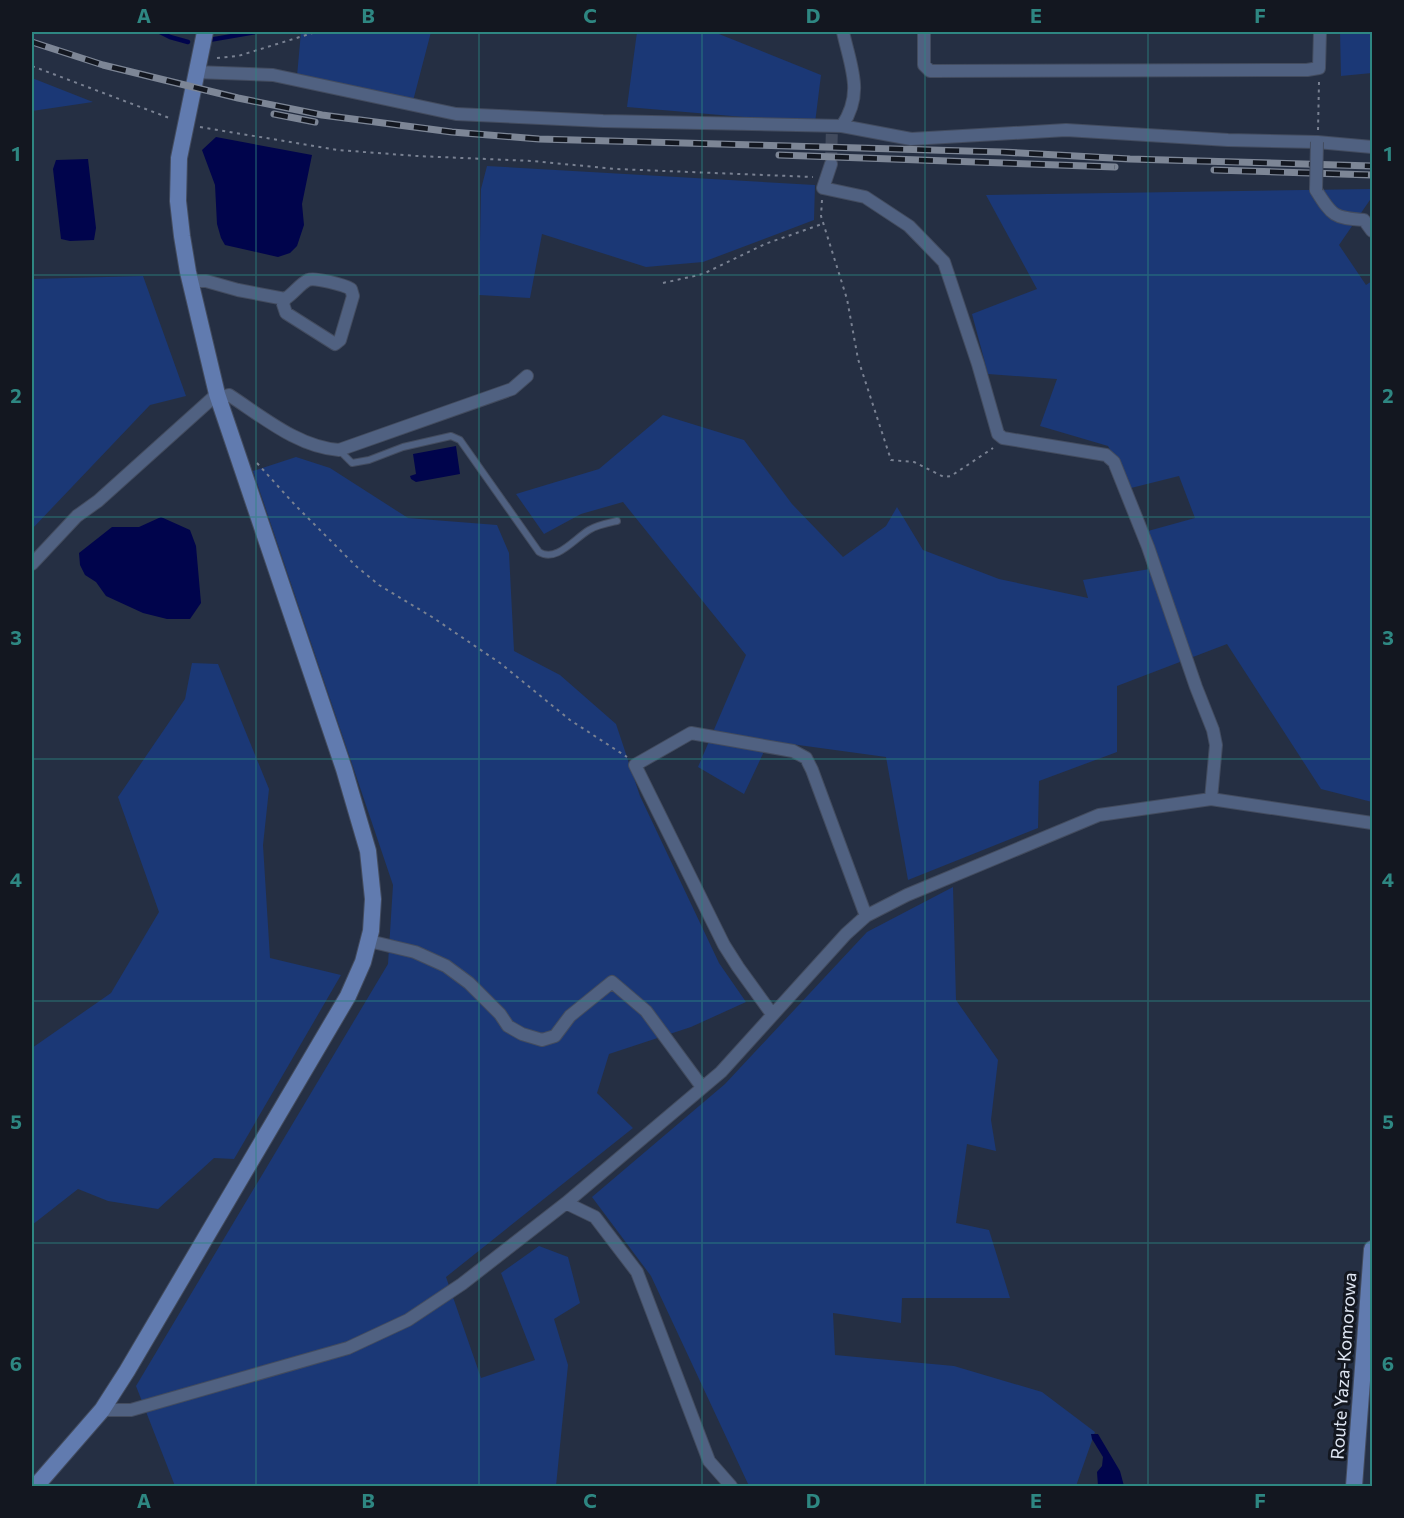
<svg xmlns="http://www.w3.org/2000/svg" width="1404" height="1518" font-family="Commissioner,sans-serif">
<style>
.green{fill:#1b3876}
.water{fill:#00044c}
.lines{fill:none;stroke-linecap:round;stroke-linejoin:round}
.stream{stroke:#00044c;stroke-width:4.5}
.street-tunnel{stroke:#414a5d;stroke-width:12;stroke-dasharray:12 6;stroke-linecap:butt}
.lane-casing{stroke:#434c5f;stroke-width:8}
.street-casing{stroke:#434c5f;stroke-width:14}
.secondary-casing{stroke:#434c5f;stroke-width:18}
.path{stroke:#798192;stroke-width:2;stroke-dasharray:3 4.5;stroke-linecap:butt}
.lane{stroke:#506181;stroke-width:6}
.street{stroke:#506181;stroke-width:12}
.secondary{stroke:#617baf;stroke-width:16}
.rail-casing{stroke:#7d8696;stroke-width:7}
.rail{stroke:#131720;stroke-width:4.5;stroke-dasharray:14;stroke-linecap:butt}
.street-bridge-casing{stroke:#434c5f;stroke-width:14;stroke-linecap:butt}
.street-bridge{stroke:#506181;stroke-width:12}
.grid{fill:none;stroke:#2e8782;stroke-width:1.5;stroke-opacity:0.55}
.labels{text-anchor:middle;stroke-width:6;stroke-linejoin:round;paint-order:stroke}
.street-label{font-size:18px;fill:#dfe6f3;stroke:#131720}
.neatline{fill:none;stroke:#2e8782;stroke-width:2}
.grid-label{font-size:20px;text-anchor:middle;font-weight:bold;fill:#2e8782}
</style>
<rect width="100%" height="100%" fill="#252f43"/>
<path class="green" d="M301 32H431L413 101 297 76Z
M637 32H719V34L821 75 815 123 627 107Z
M1340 32H1372V73L1341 76Z
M32 78 93 102 32 111Z
M487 166 815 185 814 220 703 262 646 267 542 234 530 298 479 295 481 189Z
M1372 189V197L1339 245 1366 285 1372 281V802L1321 789 1227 644 1117 686V752L1039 781 1038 828 908 880 886 757 769 741 744 794 698 767 746 655 623 502 581 514 544 534 516 494 599 469 663 415 744 440 792 504 843 557 886 526 897 507 923 550 999 579 1088 598 1083 580 1162 567 1148 531 1195 518 1179 476 1131 488 1108 446 1040 426 1057 379 988 374 972 314 1037 289 986 195Z
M143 276 186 396 150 405 32 529V279Z
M296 457 330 468 408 518 497 525 509 553 514 651 560 675 616 724 640 796 719 963 746 1002 691 1027 609 1054 597 1093 633 1128 446 1277 481 1378 535 1360 501 1273 539 1246 568 1257 580 1303 554 1319 568 1365 556 1486H175L136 1386 388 964 393 885 253 471Z
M192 663 218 664 269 789 263 845 270 958 341 975 234 1159 214 1158 158 1209 108 1201 78 1189 32 1225V1048L111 993 159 912 118 797 185 699Z
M953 887 956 1000 998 1060 991 1120 996 1151 967 1144 956 1223 989 1230 1010 1298H902L901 1323 833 1313 835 1355 954 1366 1042 1392 1095 1432 1076 1486H749L651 1276 592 1197 725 1084 867 932Z"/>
<path class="water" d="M216 137 312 155 302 204 304 225 297 246 290 253 278 257 225 245 221 238 217 224 215 185 202 150Z
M88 159 96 228 94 240 70 241 61 239 53 169 56 160Z
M456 446 460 474 416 482 411 479 410 476 416 474 413 454Z
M161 517 190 530 196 546 201 603 190 619H167L143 613 106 596 96 582 85 575 80 565 79 553 112 527H139Z
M1091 1434H1098L1120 1471 1124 1486H1098L1097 1472 1102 1466 1103 1457 1092 1439Z"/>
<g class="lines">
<path class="stream" d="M160 32 170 37 188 42
M209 40 256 32"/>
<path class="street-tunnel" d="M831 164 832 126"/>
<g class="lane-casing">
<path id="lane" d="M340 451 352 463 369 460 403 447 451 436 460 440 539 552C556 563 574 539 589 530 597 525 608 523 617 521"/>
</g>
<g class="street-casing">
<path id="street" d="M924 32V65L930 71 1307 70 1319 68 1320 32
M195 72 273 75 456 114 603 121 842 126 911 139 1066 130 1228 140 1317 142 1372 147
M842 126C864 93 851 68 843 32
M831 164 823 188 865 197 909 226 944 262 978 364 998 434 1003 438 1106 455 1114 462 1148 547 1196 687 1213 730 1216 745 1211 799
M1316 190C1332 216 1334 218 1364 220L1372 231
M191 281H206L238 290 285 299C293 294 300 284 308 280 315 277 344 285 351 289L353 296 340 340 335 344 286 313 283 304 285 299
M218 398 229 395C263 417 298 447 339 450L512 389 527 376
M32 564 77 516 98 501 217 394
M369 941 415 952 446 966 469 983 500 1014 508 1026 522 1034 542 1040 555 1036 570 1016 612 982 646 1011 702 1087
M772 1014 738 967 724 945 635 765 691 733 793 751 806 758 812 770 866 916
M566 1203 595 1217 637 1272 709 1461 731 1486
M102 1410H131L348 1348 408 1320 462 1284 566 1203 721 1072 846 934 866 916 907 895 1099 815 1211 799 1372 823"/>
</g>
<g class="secondary-casing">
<path id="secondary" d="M36 1486 102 1410 127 1371 348 996 363 962 371 931 373 899 368 851 344 769 217 394 188 272 182 236 178 201 179 158 205 32
M1354 1486 1372 1249"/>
</g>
<path class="path" d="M217 58 238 56 316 32
M32 66 172 119
M200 127 338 150 417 156 532 161 616 169 813 177
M1318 130 1319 82
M822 200 821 216 847 299 858 359 891 460 914 462 944 477 951 476 993 448
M663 283 703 274 765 244 822 224
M257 463 295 505 356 566 379 585 432 617 500 663 570 720 627 757"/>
<use href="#lane" class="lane"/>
<use href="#street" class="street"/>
<use href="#secondary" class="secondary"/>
<g class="rail-casing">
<path id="rail" d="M32 42 103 65 238 98 322 115 452 132 539 139 1002 152 1130 159 1372 166
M274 114 315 122
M779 155 1115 167
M1214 170 1372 175"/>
</g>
<use href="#rail" class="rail"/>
<g class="street-bridge-casing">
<path id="street-bridge" d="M1316 190 1317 142"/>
</g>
<use href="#street-bridge" class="street-bridge"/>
</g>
<path class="grid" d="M256 32V1486M479 32V1486M702 32V1486M925 32V1486M1148 32V1486M32 275H1372M32 517H1372M32 759H1372M32 1001H1372M32 1243H1372"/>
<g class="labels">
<g class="street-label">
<text transform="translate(1344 1366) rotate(-86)" y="6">Route Yaza-Komorowa</text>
</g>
</g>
<rect width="1404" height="1518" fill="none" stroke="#131720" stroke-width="66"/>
<rect x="33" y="33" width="1338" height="1452" class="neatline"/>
<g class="grid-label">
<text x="144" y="23">A</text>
<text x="368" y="23">B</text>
<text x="590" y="23">C</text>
<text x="813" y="23">D</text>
<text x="1036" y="23">E</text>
<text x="1260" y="23">F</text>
<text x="16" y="161">1</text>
<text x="1388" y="161">1</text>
<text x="16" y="403">2</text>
<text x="1388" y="403">2</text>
<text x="16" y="645">3</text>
<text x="1388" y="645">3</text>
<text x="16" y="887">4</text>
<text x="1388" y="887">4</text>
<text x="16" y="1129">5</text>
<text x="1388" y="1129">5</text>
<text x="16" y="1371">6</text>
<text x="1388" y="1371">6</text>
<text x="144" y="1508">A</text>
<text x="368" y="1508">B</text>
<text x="590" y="1508">C</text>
<text x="813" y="1508">D</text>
<text x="1036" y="1508">E</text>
<text x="1260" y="1508">F</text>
</g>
</svg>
